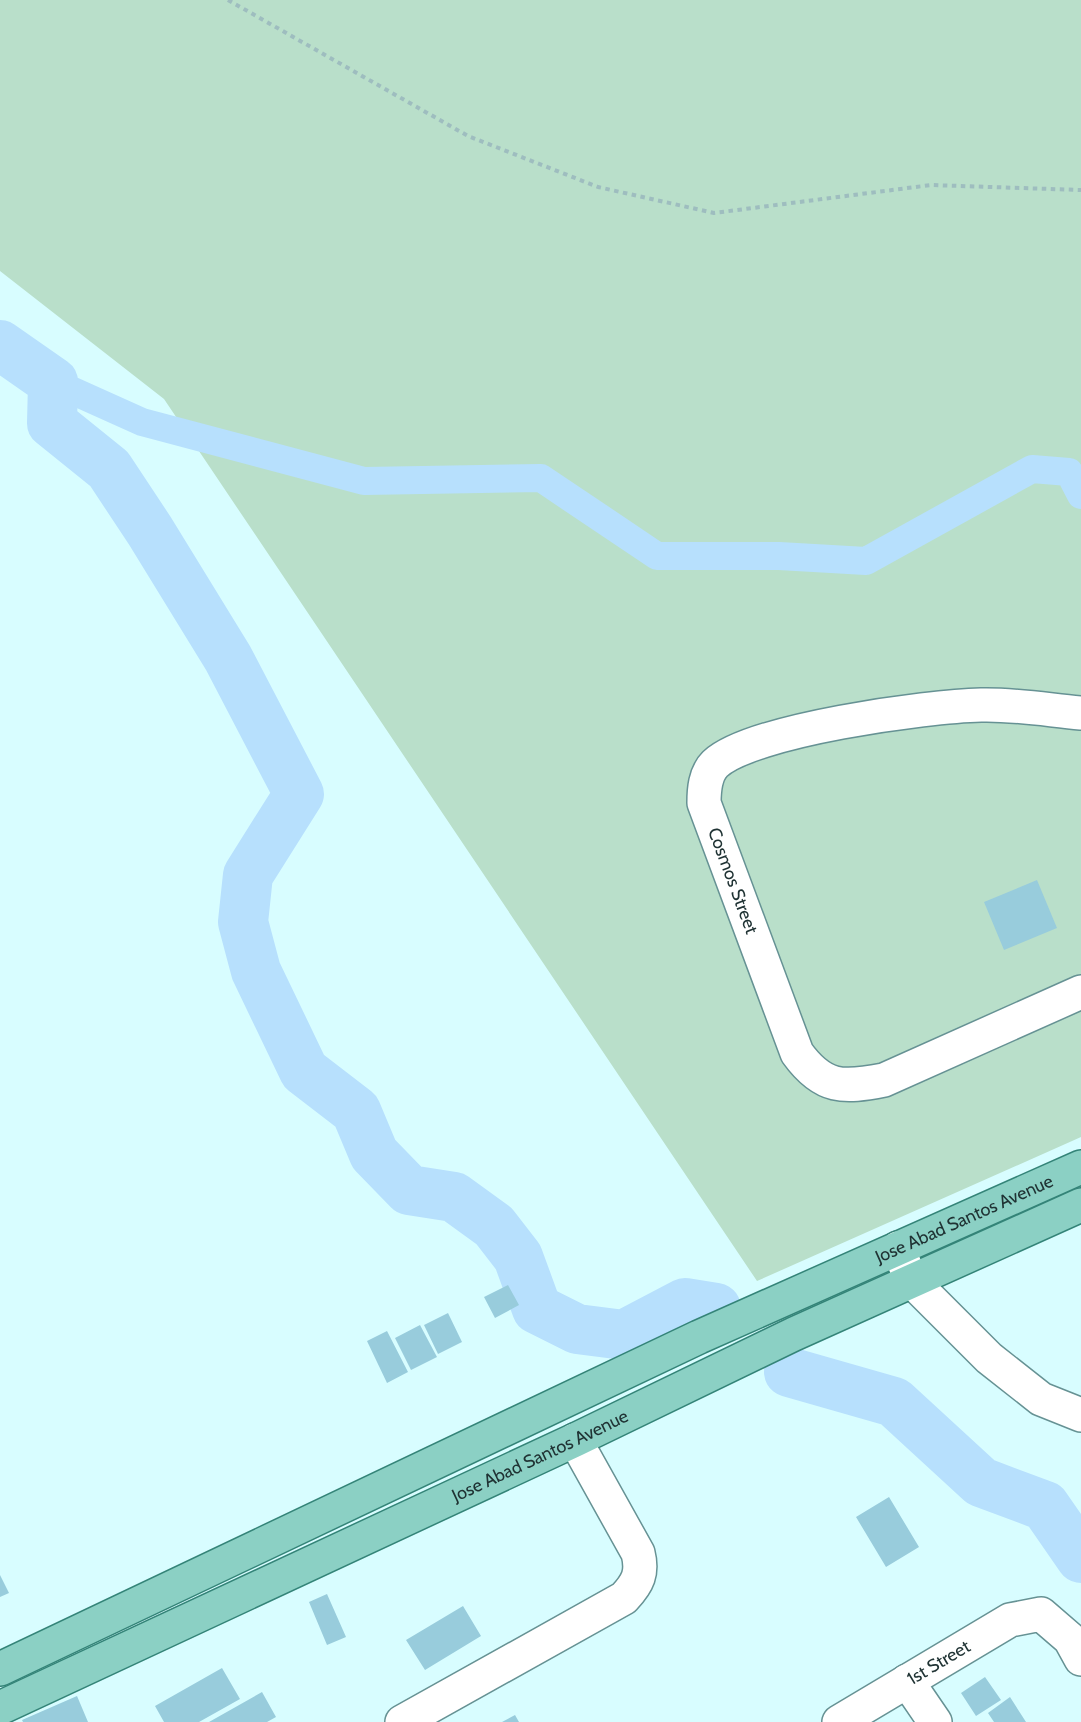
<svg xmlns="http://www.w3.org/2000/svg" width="1081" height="1722" font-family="Cabin,sans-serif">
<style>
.green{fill:#b9dfca}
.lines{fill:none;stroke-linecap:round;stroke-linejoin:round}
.canal{stroke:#b7e0fd;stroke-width:28}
.river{stroke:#b7e0fd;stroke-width:50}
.building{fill:#98ccdc}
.minor-casing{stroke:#669294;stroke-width:36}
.major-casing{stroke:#348478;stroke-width:36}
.path{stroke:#9ebdbf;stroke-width:4;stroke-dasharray:4.5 4.5;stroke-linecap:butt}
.minor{stroke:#fff;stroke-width:33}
.major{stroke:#8bd0c4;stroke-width:33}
.labels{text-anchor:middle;stroke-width:6;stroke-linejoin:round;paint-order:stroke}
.street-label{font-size:18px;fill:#203334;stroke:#fff}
</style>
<rect width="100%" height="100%" fill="#d8fdff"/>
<path class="green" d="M0 0H1081V1137L757 1281 164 399 0 271Z"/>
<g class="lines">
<path class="canal" d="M53 382 142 422 364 481 541 478 657 556H779L866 561 1032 469 1069 472 1081 495"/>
<path class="river" d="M0 345 53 382 52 423 109 469 150 531 228 658 299 794 248 875 243 922 256 971 304 1071 356 1111 374 1154 409 1190 454 1197 494 1226 518 1257 537 1309 577 1329 624 1335 685 1303 716 1308
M789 1372 894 1402 981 1482 1045 1506 1081 1558"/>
</g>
<path class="building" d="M1037 880 1057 928 1004 950 984 902Z
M508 1285 519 1305 495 1318 484 1297Z
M448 1313 462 1342 438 1354 424 1325Z
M420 1325 437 1357 411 1370 395 1338Z
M387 1331 408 1372 387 1383 367 1341Z
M889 1497 919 1547 886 1567 856 1517Z
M0 1575 9 1593 0 1597Z
M327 1594 346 1637 327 1645 309 1602Z
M463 1606 481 1636 425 1670 406 1640Z
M222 1668 240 1699 199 1722H164L155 1706Z
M985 1677 1001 1700 976 1716 961 1693Z
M262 1692 276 1717 267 1722H209Z
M77 1696 88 1722H23L22 1720Z
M1010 1697 1026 1722H994L988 1713Z
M515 1715 519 1722H502Z"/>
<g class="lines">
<g class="minor-casing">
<g id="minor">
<path id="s1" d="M1081 713C1048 710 1014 704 981 705 928 706 751 730 715 764 705 774 704 790 704 803L797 1053C823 1089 843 1088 884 1080L1081 992"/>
<path d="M898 1248 911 1280 989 1358 1041 1399 1081 1415"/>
<path d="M907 1681 935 1722"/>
<path d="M402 1722 624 1598C638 1583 643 1573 638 1553L575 1440"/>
<path id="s2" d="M839 1722 1010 1620 1041 1614 1070 1639 1081 1659"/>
</g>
</g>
<g class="major-casing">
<g id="major">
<path id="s3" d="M0 1669 699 1337 1081 1167"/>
<path id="s4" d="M0 1708 575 1440 794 1334 1081 1205"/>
</g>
</g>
<path class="path" d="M228 0 468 136 598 187 714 213 931 185 1081 190"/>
<use href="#minor" class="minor"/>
<use href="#major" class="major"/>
</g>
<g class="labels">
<g class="street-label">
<text dy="6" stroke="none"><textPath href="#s1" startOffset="500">Cosmos Street</textPath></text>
<text dy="6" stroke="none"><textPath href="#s3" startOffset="1064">Jose Abad Santos Avenue</textPath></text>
<text dy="6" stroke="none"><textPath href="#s4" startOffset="596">Jose Abad Santos Avenue</textPath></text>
<text dy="6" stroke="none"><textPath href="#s2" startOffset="116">1st Street</textPath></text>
</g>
</g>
</svg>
